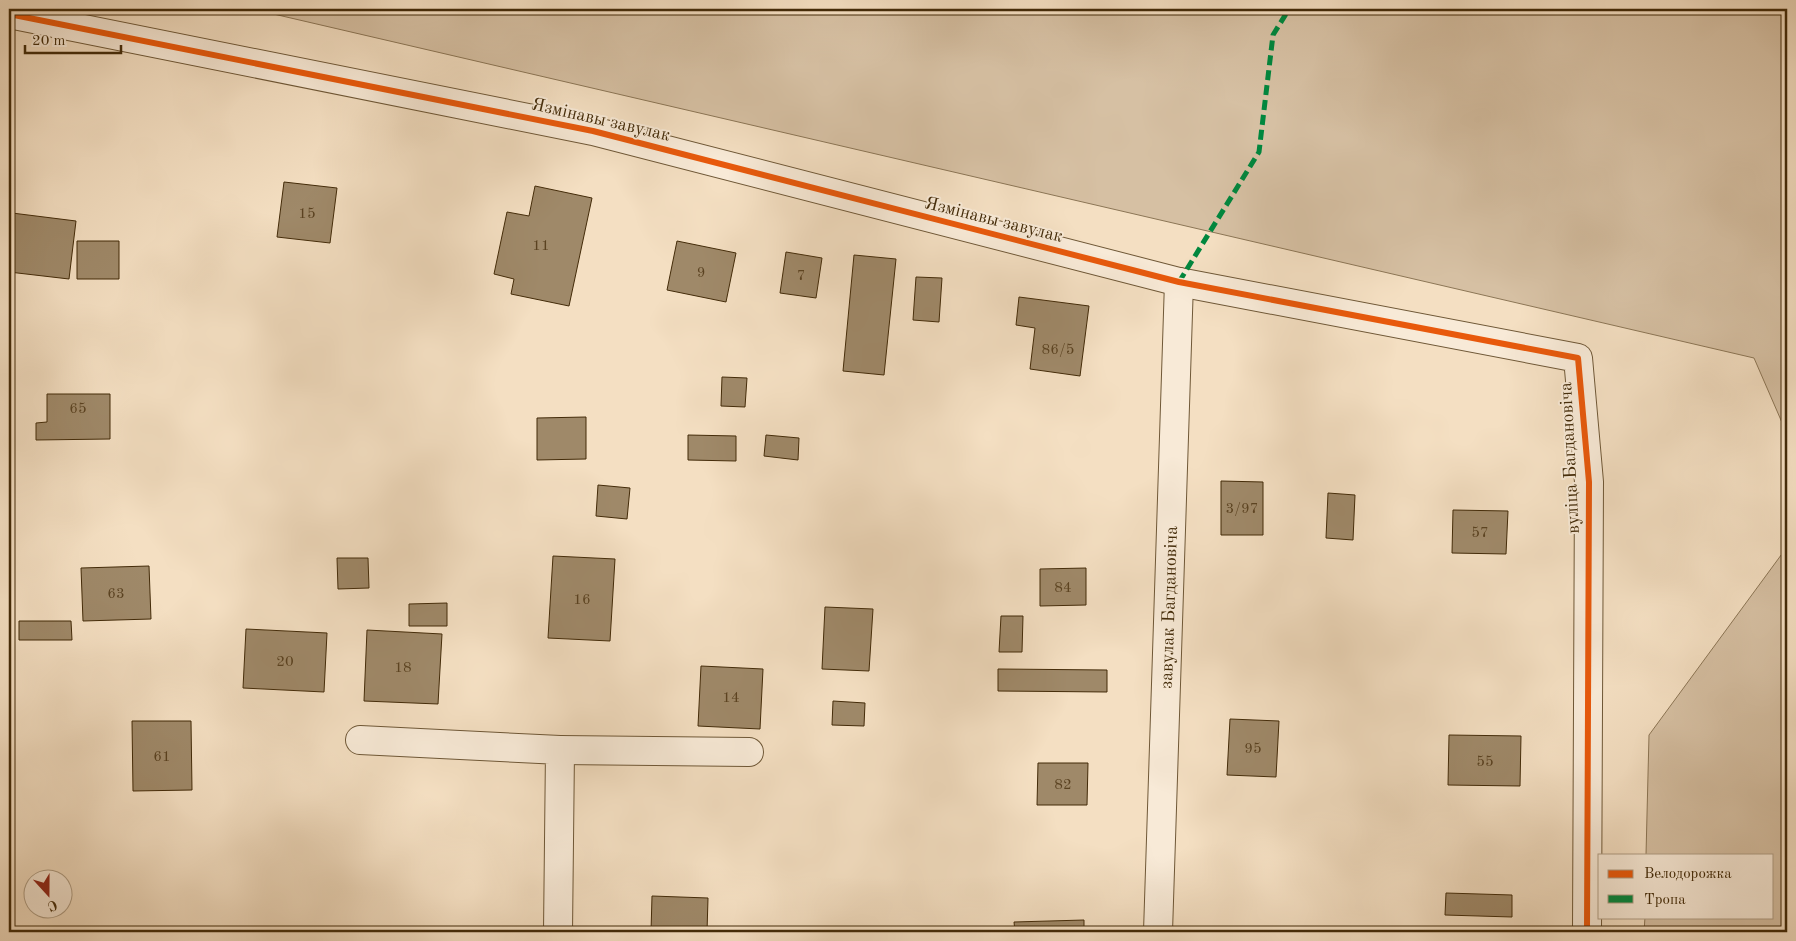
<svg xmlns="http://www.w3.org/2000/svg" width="1796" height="941" font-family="'Old Standard TT',serif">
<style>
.green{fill:#d6c0a3;stroke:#8c7656}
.building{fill:#9f8969;stroke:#432b09}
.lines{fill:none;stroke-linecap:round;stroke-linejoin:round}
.minor-casing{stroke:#6f5837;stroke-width:30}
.minor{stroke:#f8ead7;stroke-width:28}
.quiet{stroke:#00873e;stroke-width:5;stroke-dasharray:10 5;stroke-linecap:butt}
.cycleway-casing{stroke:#f8ead7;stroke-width:9}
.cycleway{stroke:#e8590c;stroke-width:6}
.labels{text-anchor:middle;stroke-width:4;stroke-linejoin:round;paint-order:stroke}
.number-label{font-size:15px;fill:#5a4221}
.street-label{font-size:18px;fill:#432b09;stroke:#f8ead7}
</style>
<rect width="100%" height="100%" fill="#f4dfc2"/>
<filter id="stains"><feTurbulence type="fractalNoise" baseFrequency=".004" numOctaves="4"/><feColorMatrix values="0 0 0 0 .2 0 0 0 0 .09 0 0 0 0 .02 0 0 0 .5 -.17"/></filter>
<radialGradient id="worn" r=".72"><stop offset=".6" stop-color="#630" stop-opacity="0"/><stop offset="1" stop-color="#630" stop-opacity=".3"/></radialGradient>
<path class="green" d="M252 9H1787V434L1754 358Z
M1787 547V932H1644L1645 917H1772V855H1646L1649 735Z"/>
<path class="building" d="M284 182 337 188 330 243 277 237Z
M535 186 592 198 569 306 511 294 514 279 494 274 507 212 529 216Z
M12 213 76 221 69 279 9 272V242Z
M77 241H119V279H77Z
M677 241 736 253 726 302 667 290Z
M786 252 822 258 816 298 780 293Z
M854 255 896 259 884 375 843 371Z
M916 277 942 278 939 322 913 320Z
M1019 297 1089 306 1080 376 1030 369 1035 328 1016 325Z
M722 377 747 378 745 407 721 406Z
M47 394H110V439L36 440V423L47 422Z
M586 417V459L537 460V418Z
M688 435 736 436V461L688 460Z
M766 435 799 438 798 460 764 456Z
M1221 481 1263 482V535H1221Z
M598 485 630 488 627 519 596 516Z
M1328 493 1355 495 1353 540 1326 538Z
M1453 510 1508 511 1506 554 1452 553Z
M553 556 615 559 610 641 548 638Z
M337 558H368L369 588 338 589Z
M149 566 151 619 83 621 81 568Z
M1086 568V605L1040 606V569Z
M447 603V626H409V604Z
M825 607 873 609 869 671 822 669Z
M1001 616H1023L1022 652H999Z
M19 621H71L72 640H19Z
M246 629 327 633 324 692 243 688Z
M367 630 442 634 438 704 364 701Z
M701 666 763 669 760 729 698 726Z
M998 669 1107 670V692L998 691Z
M833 701 865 703 864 726 832 725Z
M1230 719 1279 721 1276 777 1227 775Z
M132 721H191L192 790 133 791Z
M1449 735 1521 736 1520 786 1448 785Z
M1038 763H1088L1087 805H1037Z
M1446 893 1512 895V917L1445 915Z
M652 896 708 898 707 932H651Z
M1084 920V932H1015L1014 922Z
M825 930 877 931V932H825Z"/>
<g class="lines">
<g class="minor-casing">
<g id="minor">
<path d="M9 14 593 131 1179 282 1578 358 1589 482 1587 932"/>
<path d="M360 740 560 750 558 932"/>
<path d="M560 750 749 752"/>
<path id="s1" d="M1158 932 1179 282"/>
</g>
</g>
<use href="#minor" class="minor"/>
<path class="quiet" d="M1179 282 1259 152 1273 35 1289 9"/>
<g class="cycleway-casing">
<path id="cycleway" d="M9 14 593 131 1179 282 1578 358 1589 482 1587 932"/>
</g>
<use href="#cycleway" class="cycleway"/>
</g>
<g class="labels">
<g class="number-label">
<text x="307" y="218">15</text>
<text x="541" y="250">11</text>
<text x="701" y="277">9</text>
<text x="801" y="280">7</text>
<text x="1058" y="354">86/5</text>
<text x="78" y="413">65</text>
<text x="1242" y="513">3/97</text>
<text x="1480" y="537">57</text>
<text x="1063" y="592">84</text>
<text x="116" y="598">63</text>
<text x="582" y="604">16</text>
<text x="285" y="666">20</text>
<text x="403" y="672">18</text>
<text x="731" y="702">14</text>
<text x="1253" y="753">95</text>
<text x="162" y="761">61</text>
<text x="1485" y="766">55</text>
<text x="1063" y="789">82</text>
</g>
<g class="street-label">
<text transform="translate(601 119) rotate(13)" y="6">Язмінавы завулак</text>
<text transform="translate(994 219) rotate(14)" y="6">Язмінавы завулак</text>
<text transform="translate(1569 458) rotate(-93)" y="6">вуліца Багдановіча</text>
<text dy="6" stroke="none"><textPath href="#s1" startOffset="325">завулак Багдановіча</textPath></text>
</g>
</g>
<rect width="1796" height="941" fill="none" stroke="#f4dfc2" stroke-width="30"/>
<rect x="10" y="10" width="1776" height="921" fill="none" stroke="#432b09" stroke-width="2.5"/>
<rect x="15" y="15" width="1766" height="911" fill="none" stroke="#432b09"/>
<rect x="1598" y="854" width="175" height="65" fill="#f8ead7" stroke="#b09e85"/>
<rect x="1608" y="870" width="25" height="8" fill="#e8590c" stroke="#b09e85"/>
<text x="1644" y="878" font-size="15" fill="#432b09">Велодорожка</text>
<rect x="1608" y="895" width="25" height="8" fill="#00873e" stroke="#b09e85"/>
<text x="1644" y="904" font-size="15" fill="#432b09">Тропа</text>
<g transform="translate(48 894) rotate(159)"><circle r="24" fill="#f8ead7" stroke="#b09e85"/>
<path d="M0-4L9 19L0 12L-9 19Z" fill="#8f2418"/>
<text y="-8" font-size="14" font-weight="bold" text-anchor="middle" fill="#432b09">С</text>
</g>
<path d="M25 45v8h96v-8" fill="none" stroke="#432b09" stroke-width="2.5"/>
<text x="32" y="45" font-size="15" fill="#432b09" stroke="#f8ead7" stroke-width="4" paint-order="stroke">20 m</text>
<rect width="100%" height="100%" filter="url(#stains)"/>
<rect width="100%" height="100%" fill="url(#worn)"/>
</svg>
